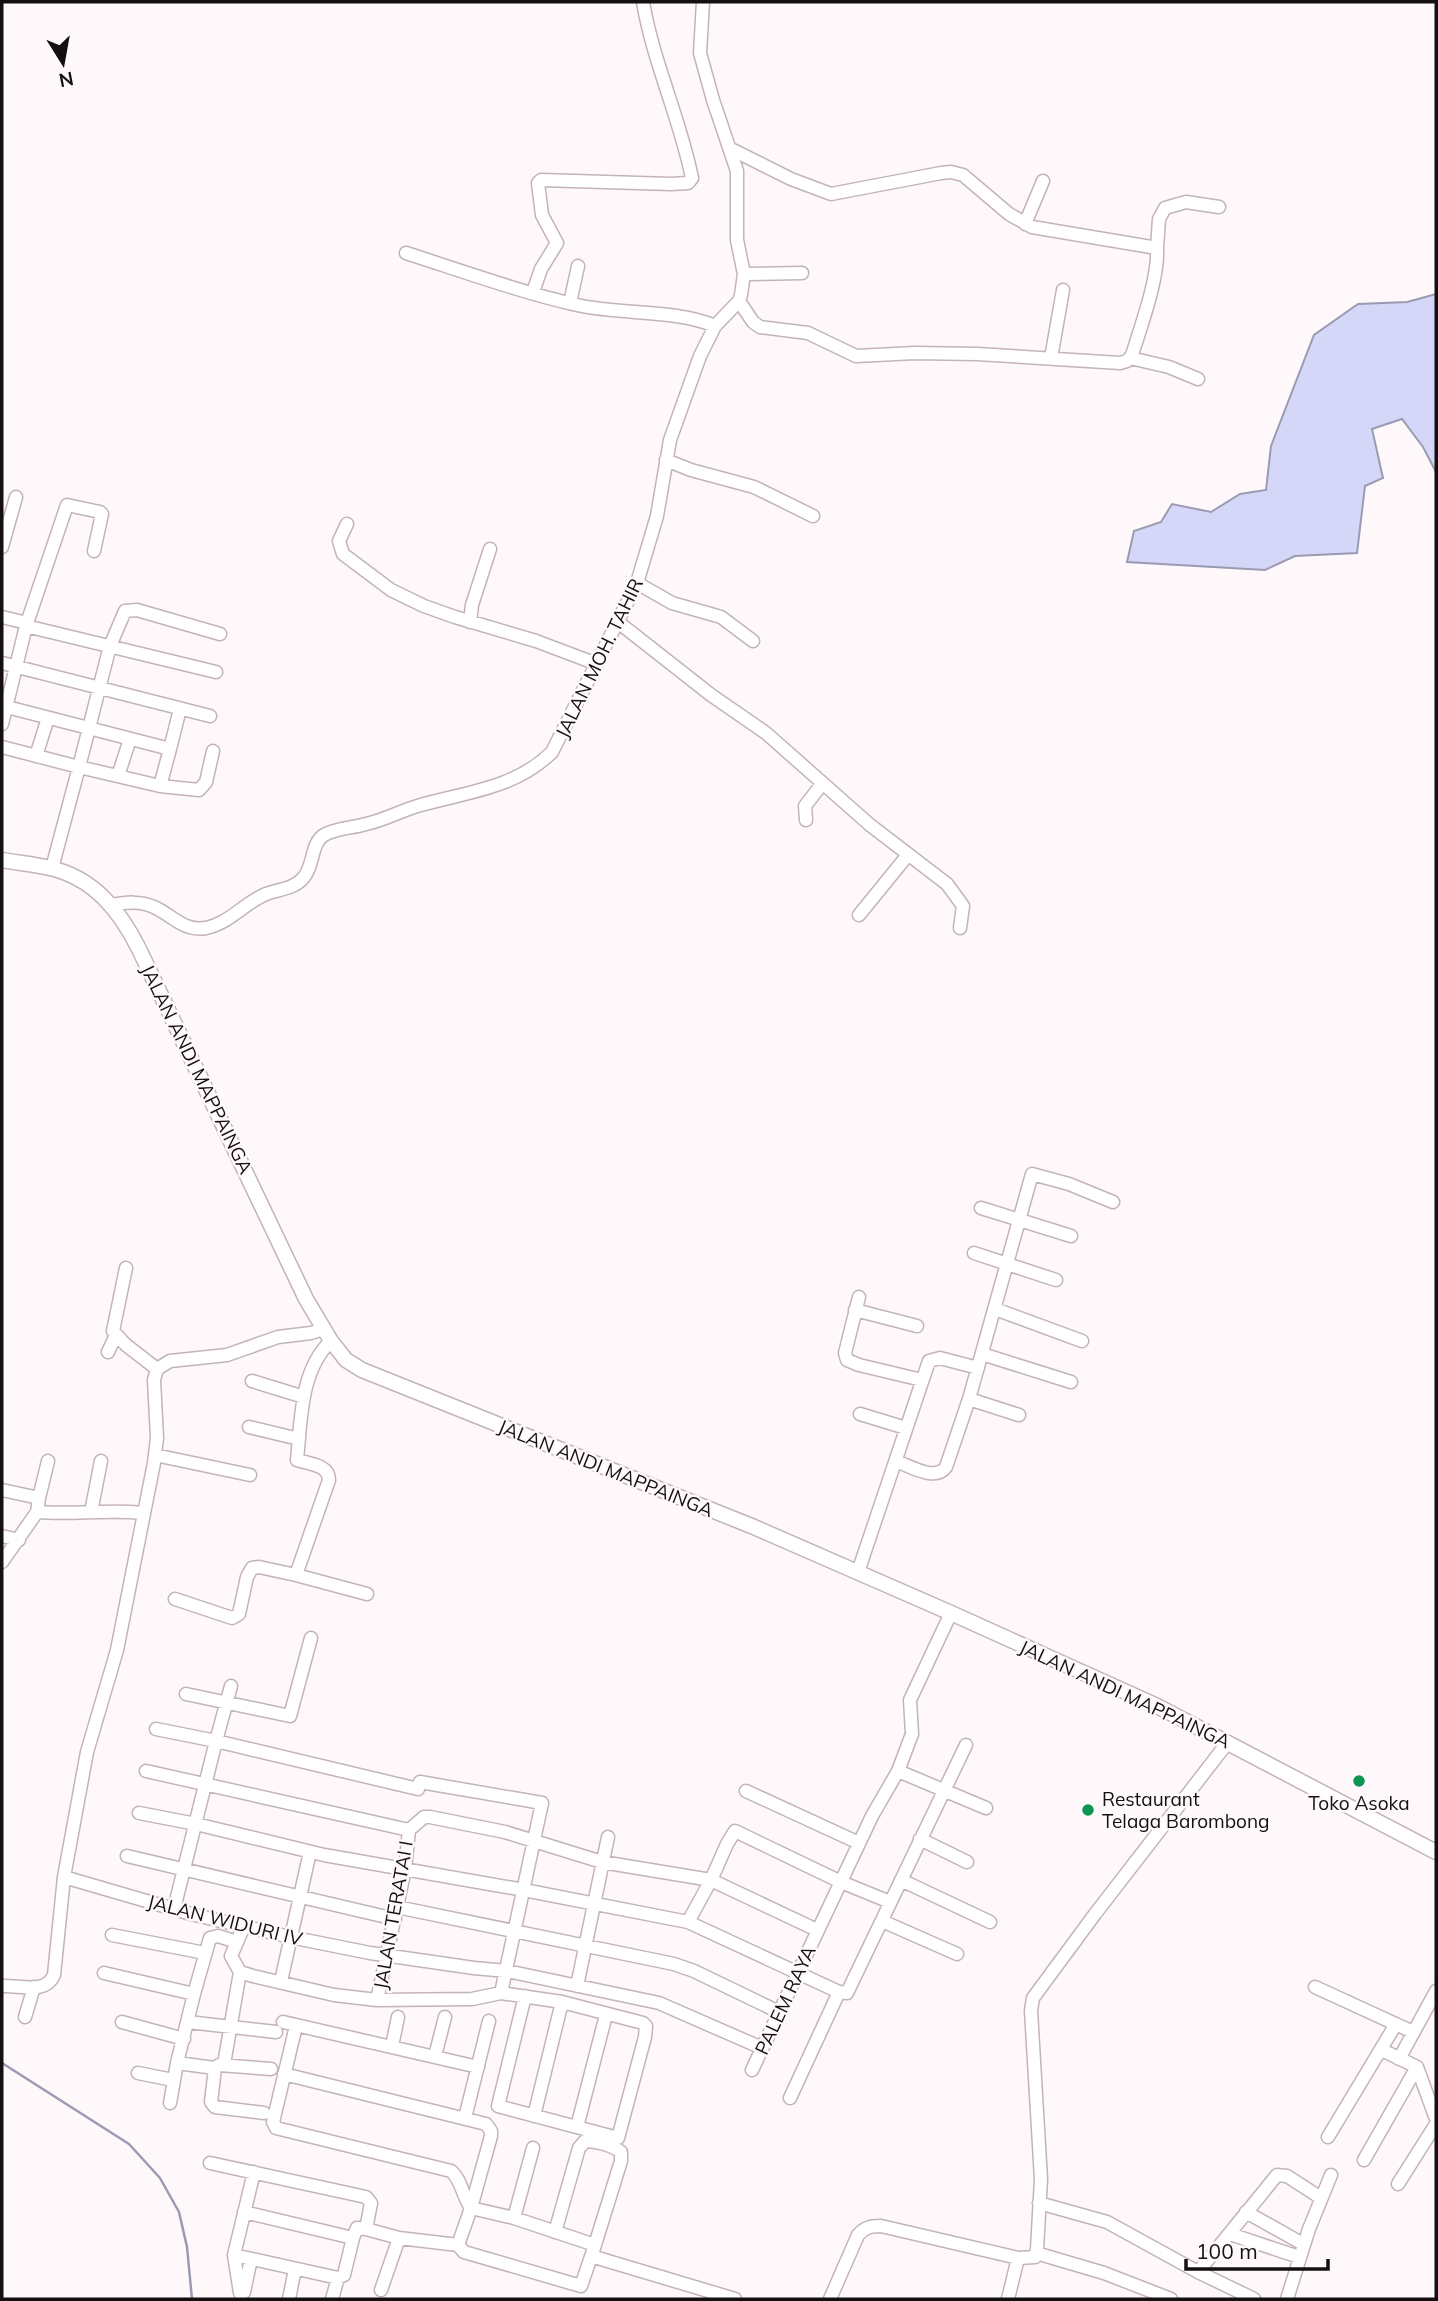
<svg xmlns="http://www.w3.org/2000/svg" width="1438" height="2301" font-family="Mulish,sans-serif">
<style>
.water{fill:#d4d7f8;stroke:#9a9bb3;stroke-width:2}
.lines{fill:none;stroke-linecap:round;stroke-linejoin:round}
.stream{stroke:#9a9bb3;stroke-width:2.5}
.minor-casing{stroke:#c3b3ba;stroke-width:15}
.major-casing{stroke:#c3b3ba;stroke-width:17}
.minor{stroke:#fff;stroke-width:12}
.major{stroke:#fff;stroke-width:14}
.poi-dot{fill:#0d9554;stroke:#fff8fb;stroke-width:2.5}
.labels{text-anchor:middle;stroke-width:5;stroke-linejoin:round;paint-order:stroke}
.street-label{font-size:19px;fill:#140f11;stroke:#fff8fb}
.poi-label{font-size:19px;fill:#140f11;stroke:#fff8fb;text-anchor:start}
</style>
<rect width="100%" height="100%" fill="#fff8fb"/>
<path class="water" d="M1436 294V472L1423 447 1402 419 1372 429 1383 478 1365 486 1357 553 1295 556 1265 570 1127 562 1134 531 1161 522 1172 504 1211 512 1240 494 1266 490 1271 446 1314 335 1358 304 1407 302Z"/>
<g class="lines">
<path class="stream" d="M2 2063 129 2144 160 2178 179 2212 187 2247 192 2299"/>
<g class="minor-casing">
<path id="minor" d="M731 149 791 179 831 194 941 173 951 172 963 175 1009 214 1032 227 1157 248C1159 277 1141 326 1132 355L1127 361 1120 363 977 354 915 353 856 356 808 333 760 327 753 322 739 301
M1025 224 1043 181
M1157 248 1159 219 1165 208 1186 202 1219 207
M406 253C462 271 520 292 577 305 621 315 675 309 715 326
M744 274 802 273
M533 292 541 269 557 243 542 215 538 183 541 180 671 184 688 183 692 178C680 118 653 62 643 2
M570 303 578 266
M1051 358 1063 290
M1130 358 1169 367 1198 379
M666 460 691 470 754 487 813 516
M347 524 339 541 343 554 391 590 424 606 455 617 536 641 597 664
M2 547 16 497
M637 583 672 603 721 617 753 641
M2 617 27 623
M470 622 472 605 490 549
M618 622 711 695 766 733 870 825 947 884 963 906 960 928
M26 626 67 505 100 512 102 514 94 551
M2 663 210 716
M7 707 170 749 160 786
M2 724 26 626 216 672
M2 747 79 767 52 868
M170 749 180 709
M213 751 206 782 199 790 160 786 79 767 110 646 125 611 137 610 220 634
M36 756 48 718
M118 776 130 739
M806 820 805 806 822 784
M112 905C127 902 140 901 154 907 172 915 184 932 206 928 230 923 244 903 266 894 279 889 295 889 304 877 314 865 311 843 324 835 336 828 353 828 366 824 385 820 402 810 421 805 467 792 516 788 552 752L637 583 657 516 670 440 700 356 715 326 739 301 741 295 744 274 737 240V171L713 100 700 53 703 2
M859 915 907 856
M981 1208 1071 1236
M974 1253 1056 1280
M126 1268 113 1331 126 1345 157 1369
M859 1297 845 1353 847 1360 859 1365 922 1380
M995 1309 1082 1341
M855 1310 917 1326
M108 1352 116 1335
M982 1354 1071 1382
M252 1381 304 1397
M969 1399 1019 1415
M860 1414 906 1428
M249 1427 299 1439
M155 1455 250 1475
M896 1461C910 1466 935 1482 946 1467L969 1399 1032 1174 1069 1184 1113 1202
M2 1490 39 1498 37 1512
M39 1498 48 1461
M91 1512 101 1461
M2 1536 19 1540
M2 1562 37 1512C73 1515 107 1509 143 1513
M858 1572 929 1361 940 1358 978 1368
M296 1575 367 1594
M175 1599 232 1618 239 1614 247 1577 252 1568 259 1567 296 1575 329 1480C329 1465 310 1464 297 1460 301 1421 300 1370 331 1341
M186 1694 290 1716 311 1638
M156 1729 216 1741 231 1686
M146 1771 409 1830
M898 1771 986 1808
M746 1791 859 1843
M139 1813 196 1824 324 1855 524 1890 688 1922 711 1880 727 1844 735 1831 841 1882 890 1902
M409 1830 424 1817H430L505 1832 602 1862 711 1880 817 1930
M920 1839 967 1862
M127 1856 395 1919
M64 1877 191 1914 290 1937 370 1953 474 1968 507 1971 659 2003 762 2048
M901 1880 990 1922
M397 1907 674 1964 694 1971 779 2012
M174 1909 216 1741 418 1789 420 1782 542 1803 501 1993
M882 1921 957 1954
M688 1922 839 1992 847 1993 966 1745
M244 1926 231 1956 240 1972 253 1976 334 1995 377 2000 472 1999 501 1993 562 2002 643 2023 646 2026 645 2037 618 2138 498 2106 525 1996
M112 1935 205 1953
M104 1973 194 1994 210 1938 218 1936 237 1942
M281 1981 310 1852
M2 1986C20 1985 45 1995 54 1975L64 1877 87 1752 117 1650 154 1463 157 1438 154 1380 157 1369 170 1361 227 1355 278 1337 311 1333 323 1329
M577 1986 608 1837
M1315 1987 1413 2032
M377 2000 405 1869 409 1830
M25 2017 34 1987
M122 2022 184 2039
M188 2022 276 2032
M283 2022 478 2067
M296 2026 273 2122 276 2128 451 2171C462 2180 462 2196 471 2208
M392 2046 398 2017
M1382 2050 1417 2067 1436 2119
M435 2056 445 2017
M1399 2059 1436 1991
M177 2063 194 1994
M224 2064 240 1972
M752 2070 872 1816 898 1771 912 1734 910 1700 951 1613
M138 2073 173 2080
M284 2074 486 2124 491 2131V2136L471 2208
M790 2098 839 1992
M170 2103 177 2063 215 2068
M264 2113 215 2107 211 2102 215 2068 219 2065 271 2069
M534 2116 562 2002
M465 2118 489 2021
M577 2127 606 2015
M1328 2137 1396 2024
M1364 2160 1417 2067
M210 2163 366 2197 371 2203 366 2229 357 2228 353 2238
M1398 2184 1436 2124
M1039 2203 1107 2222 1198 2272 1254 2299
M471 2208 514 2218 595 2245 581 2286 464 2252 458 2245Z
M1246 2212 1303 2244
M514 2218 533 2148
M366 2229 399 2238 458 2245
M555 2232 579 2148 585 2141C596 2141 612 2145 621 2152V2161L595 2245
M1230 2234 1299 2257
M1036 2253 1104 2273 1171 2299
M234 2255 338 2278 344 2275 353 2238 244 2212
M591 2256 735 2299
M251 2259 244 2292 240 2293 234 2255 254 2172
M1198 2272 1277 2175 1287 2176 1321 2198
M381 2290 399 2238
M289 2299 295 2269
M332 2299 338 2278
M830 2299 858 2235C865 2227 871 2226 881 2226L1018 2258 1035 2257 1037 2249 1041 2179 1031 2011 1033 1998 1095 1914 1228 1742
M1008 2299 1018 2258
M1287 2299 1309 2229 1331 2175"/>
</g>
<g class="major-casing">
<path id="major" d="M2 860C18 863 34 864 50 868 94 878 120 911 139 949L306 1299 331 1341 346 1360 362 1370 754 1527 951 1613 1157 1706 1436 1852"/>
</g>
<use href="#minor" class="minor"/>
<use href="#major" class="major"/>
</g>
<g class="poi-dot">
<circle cx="1359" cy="1781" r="7"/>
<circle cx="1088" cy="1810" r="7"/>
</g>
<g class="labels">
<g class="street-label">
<text transform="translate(599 658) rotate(-64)" y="7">JALAN MOH. TAHIR</text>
<text transform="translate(197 1069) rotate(64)" y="7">JALAN ANDI MAPPAINGA</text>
<text transform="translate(606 1468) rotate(22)" y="7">JALAN ANDI MAPPAINGA</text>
<text transform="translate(1125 1694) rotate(25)" y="7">JALAN ANDI MAPPAINGA</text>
<text transform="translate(393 1915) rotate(-80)" y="7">JALAN TERATAI I</text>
<text transform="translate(225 1920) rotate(14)" y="7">JALAN WIDURI IV</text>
<text transform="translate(785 2000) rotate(-65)" y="7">PALEM RAYA</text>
</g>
<g class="poi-label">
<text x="1102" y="1806">Restaurant<tspan x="1102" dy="22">Telaga Barombong</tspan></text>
<text x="1359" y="1810" text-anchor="middle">Toko Asoka</text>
</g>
</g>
<rect width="1438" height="2301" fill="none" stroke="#140f11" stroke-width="7"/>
<g transform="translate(63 63) rotate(169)" stroke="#fff8fb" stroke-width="5" paint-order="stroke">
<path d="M0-5L12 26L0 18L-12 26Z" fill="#140f11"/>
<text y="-10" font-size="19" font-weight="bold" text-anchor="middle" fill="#140f11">N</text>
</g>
<path d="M1186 2259v10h142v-10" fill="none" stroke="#140f11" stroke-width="3.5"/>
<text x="1196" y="2259" font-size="21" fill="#140f11" stroke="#fff8fb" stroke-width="5" paint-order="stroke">100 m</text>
</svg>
